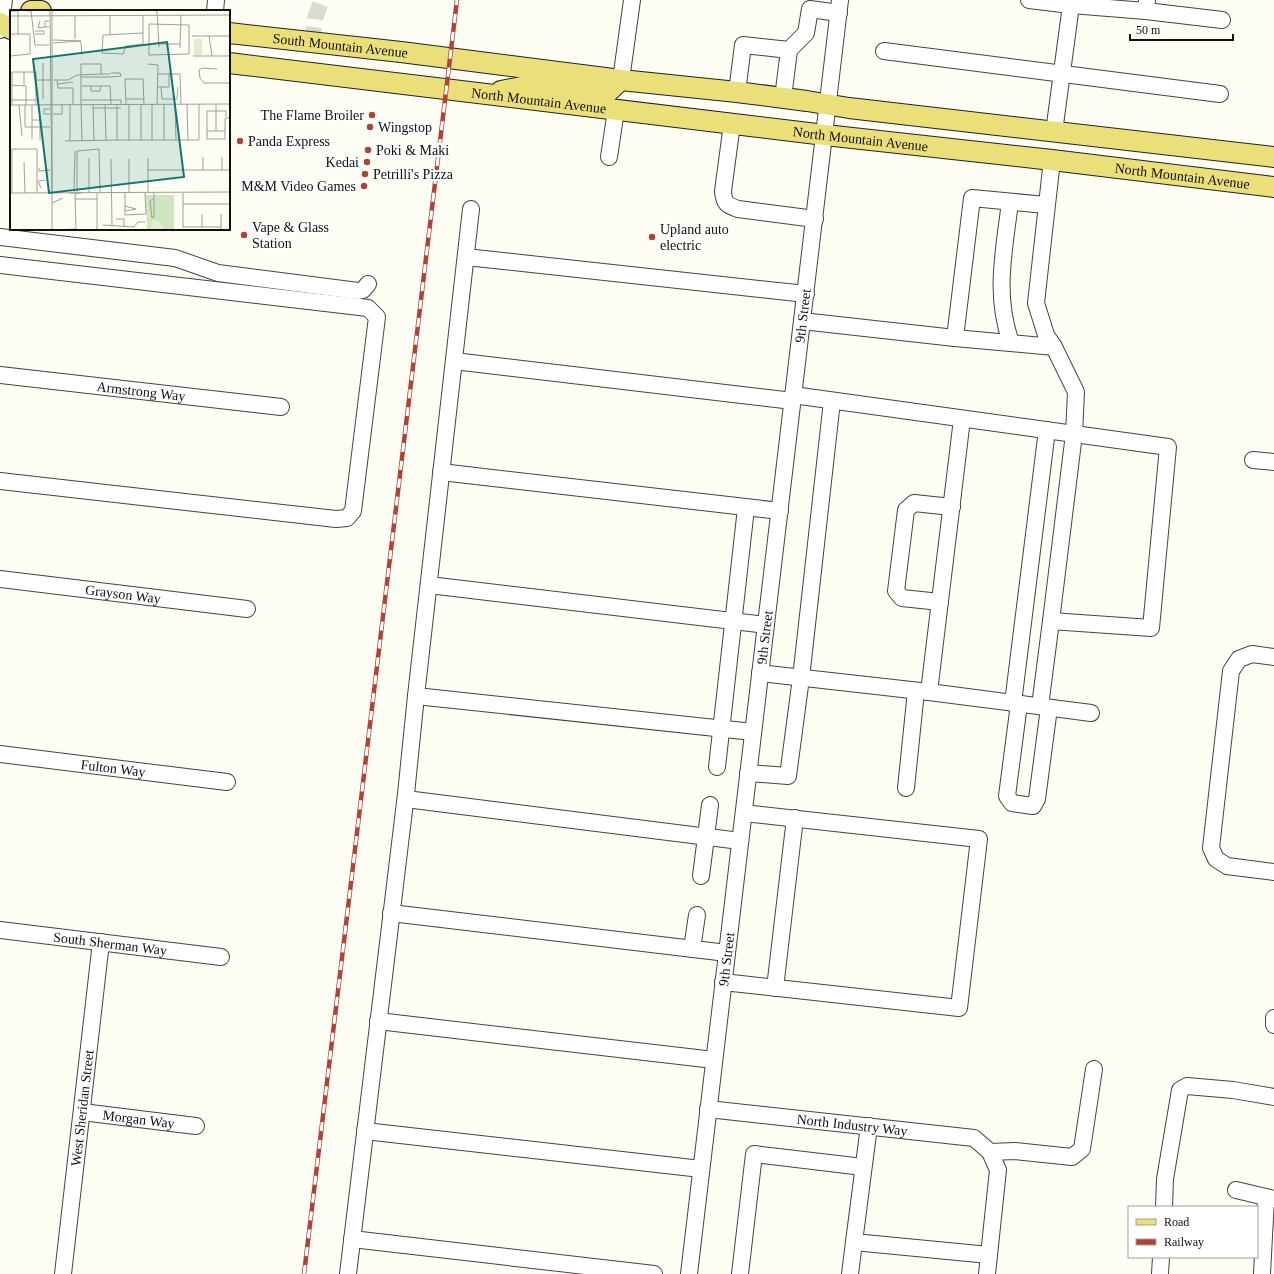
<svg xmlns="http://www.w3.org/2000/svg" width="1274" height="1274" font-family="Georgia,serif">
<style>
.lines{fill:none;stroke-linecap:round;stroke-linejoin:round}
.minor-tunnel{stroke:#dad9d2;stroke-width:16;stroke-dasharray:16 8;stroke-linecap:butt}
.minor-casing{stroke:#434343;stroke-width:18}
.major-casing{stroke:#212121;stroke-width:22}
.minor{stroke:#fff;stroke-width:16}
.major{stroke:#eadf78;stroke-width:20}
.rail-casing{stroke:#b14336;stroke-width:4.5}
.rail{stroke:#fff;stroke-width:3;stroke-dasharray:9;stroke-linecap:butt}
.poi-dot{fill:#b14336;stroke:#fff;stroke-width:1.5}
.labels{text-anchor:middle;stroke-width:4;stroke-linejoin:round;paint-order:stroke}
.street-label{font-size:14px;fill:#101010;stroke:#fff}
.poi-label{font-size:14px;fill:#101010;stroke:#fff;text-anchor:start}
.inset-road{fill:none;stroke:#9f9e99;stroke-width:1}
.view{fill:#0f766e;fill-opacity:0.15;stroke:#0f766e;stroke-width:2}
.inset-edge{fill:none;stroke:#101010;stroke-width:2}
</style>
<rect width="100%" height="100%" fill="#fefdf4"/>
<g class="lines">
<path class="minor-tunnel" d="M312 43 315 18 322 0"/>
<g class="minor-casing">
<g id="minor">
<path d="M1029 0 1071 5 1146 11 1147 0"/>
<path d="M215 11 216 0"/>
<path d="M1146 11 1222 20"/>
<path d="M0 30 4 0"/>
<path d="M789 50 806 33 810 9 839 13"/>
<path d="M884 51 1220 94"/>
<path d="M621 80 632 0"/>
<path d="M737 92 743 45 789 50 783 98"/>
<path d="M732 124 723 191C724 204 727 205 738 209L815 219"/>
<path d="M1054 132 1071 5"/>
<path d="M609 157 616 110"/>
<path d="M1010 202C1004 252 994 294 1011 343"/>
<path d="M471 209 416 696 753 732"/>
<path d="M0 237 175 258 218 273 358 291 363 290 368 284"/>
<path d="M466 257 806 294"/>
<path d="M0 265 368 308 377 317 353 511 347 518 336 519 0 481"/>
<path d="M802 321 955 338 972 198 1046 205"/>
<path d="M955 338 1054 347"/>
<path d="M454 361 793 401"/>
<path id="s1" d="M0 375 281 407"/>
<path d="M793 395 1168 447 1151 628 1051 621 1040 706"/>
<path d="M1253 460 1274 462"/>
<path d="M441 472 780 511"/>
<path id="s2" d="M0 579 247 609"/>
<path d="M429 585 766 625"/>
<path d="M940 602 902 598 896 591 906 510 914 503 952 507"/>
<path d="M1051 621 1074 434 1076 392 1054 347 1046 335 1036 303 1052 160"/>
<path d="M1274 657 1252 654 1239 659 1231 671 1211 848 1216 859 1227 866 1274 872"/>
<path d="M760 673 929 692 962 419"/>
<path d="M929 692 1091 713"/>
<path d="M1013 703 1047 430"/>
<path d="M1019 704 1007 796 1012 803 1033 806 1037 799 1049 708"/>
<path id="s3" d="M0 754 227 782"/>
<path d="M717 767 746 508"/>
<path d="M748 773 788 776 801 678 832 401"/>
<path d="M906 788 916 691"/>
<path d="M406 799 740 841"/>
<path d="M701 876 710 805"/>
<path d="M391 913 727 953"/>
<path id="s4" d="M0 930 221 957"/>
<path d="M692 949 697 915"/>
<path d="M723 982 959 1008 979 839 744 813"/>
<path d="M775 988 795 818"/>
<path d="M1274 1018V1025"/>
<path d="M378 1021 714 1060"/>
<path id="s5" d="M708 1109 974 1138 990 1152 998 1170 987 1274"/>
<path id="s6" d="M82 1112 196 1126"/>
<path d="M869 1126 854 1242 989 1255"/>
<path d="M365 1131 701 1169"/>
<path d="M990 1152 1015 1151 1072 1157 1082 1149 1094 1069"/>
<path d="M1236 1190 1274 1199"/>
<path d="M1164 1207 1165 1179 1180 1090 1187 1086 1233 1090 1274 1097"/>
<path d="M352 1239 654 1274"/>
<path id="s7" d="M63 1274 101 942"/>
<path d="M348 1274 406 794 416 696"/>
<path id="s8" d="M689 1274 840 0"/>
<path d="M740 1274 754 1154 863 1167"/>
<path d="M850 1274 854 1242"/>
<path d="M1160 1274 1161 1257"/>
<path d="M1262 1274 1266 1198"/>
</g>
</g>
<g class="major-casing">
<g id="major">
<path d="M31 11H41"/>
<path d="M0 23 11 29"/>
<path id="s9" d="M229 33 401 52 621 80 737 92 807 101 849 108 1274 157"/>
<path id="s10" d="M229 63 825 135 1052 160 1274 187"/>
<path d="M501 91 532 85 605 93 608 92 621 80"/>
</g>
</g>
<use href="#minor" class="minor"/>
<use href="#major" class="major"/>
<g class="rail-casing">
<path id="rail" d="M304 1274 457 0"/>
</g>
<use href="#rail" class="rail"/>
</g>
<g class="poi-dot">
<circle cx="372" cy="115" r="4"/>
<circle cx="370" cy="127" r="4"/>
<circle cx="240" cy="141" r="4"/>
<circle cx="368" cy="150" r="4"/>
<circle cx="367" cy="162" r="4"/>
<circle cx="365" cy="174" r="4"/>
<circle cx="364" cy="186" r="4"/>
<circle cx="244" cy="235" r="4"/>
<circle cx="652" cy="237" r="4"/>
</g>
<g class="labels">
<g class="street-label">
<text dy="5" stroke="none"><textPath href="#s9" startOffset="112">South Mountain Avenue</textPath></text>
<text dy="5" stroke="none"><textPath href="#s10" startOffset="312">North Mountain Avenue</textPath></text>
<text dy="5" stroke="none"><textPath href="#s10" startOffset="636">North Mountain Avenue</textPath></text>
<text dy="5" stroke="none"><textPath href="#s10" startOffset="960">North Mountain Avenue</textPath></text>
<text dy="5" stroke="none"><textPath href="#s8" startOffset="965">9th Street</textPath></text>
<text dy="5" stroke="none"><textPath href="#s1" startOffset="142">Armstrong Way</textPath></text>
<text dy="5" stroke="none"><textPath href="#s2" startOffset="124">Grayson Way</textPath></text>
<text dy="5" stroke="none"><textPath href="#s8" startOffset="641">9th Street</textPath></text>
<text dy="5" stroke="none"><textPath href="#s3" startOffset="114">Fulton Way</textPath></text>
<text dy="5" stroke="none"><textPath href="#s4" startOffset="111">South Sherman Way</textPath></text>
<text dy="5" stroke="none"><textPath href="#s8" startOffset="317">9th Street</textPath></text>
<text dy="5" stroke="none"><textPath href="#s7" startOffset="167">West Sheridan Street</textPath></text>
<text dy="5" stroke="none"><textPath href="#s6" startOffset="57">Morgan Way</textPath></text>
<text dy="5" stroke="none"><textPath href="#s5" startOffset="145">North Industry Way</textPath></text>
</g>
<g class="poi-label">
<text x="364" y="120" text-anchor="end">The Flame Broiler</text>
<text x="378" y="132">Wingstop</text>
<text x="248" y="146">Panda Express</text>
<text x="376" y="155">Poki &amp; Maki</text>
<text x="359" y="167" text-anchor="end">Kedai</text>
<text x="373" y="179">Petrilli's Pizza</text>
<text x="356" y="191" text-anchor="end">M&amp;M Video Games</text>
<text x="252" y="232">Vape &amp; Glass<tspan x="252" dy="16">Station</tspan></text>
<text x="660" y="234">Upland auto<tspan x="660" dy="16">electric</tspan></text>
</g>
</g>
<g transform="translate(10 10)">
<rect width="220" height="220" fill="#fefdf4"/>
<path d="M136 185H164V220H137Z" fill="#cee5c0"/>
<path d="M184 29H192V45H184ZM142 209 150 212 154 220H140Z" fill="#dfeed1"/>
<path class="inset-road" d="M8 0 21 1 25 35H39M40 0 42 183M147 0 149 37M0 1H8V24M100 5V24M0 6 220 5M65 6V29M30 11 28 18 35 17M139 14 179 15V44L139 45ZM39 17H35V11H39M133 23 93 25 92 43 113 44 116 36 133 34V5M0 24H20V44L0 46M25 24H34V21H25M182 26H220M199 26 202 46M43 30 71 31 43 33M71 32 72 45M149 34H170M170 38 171 5M183 46H220M138 54 148 55 147 94M207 59 192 58 189 60 190 68 194 73H220M148 64H170L171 94M71 67H100M100 67 111 66 110 63H101M26 70H40M43 70H58L67 65 91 64M47 70 48 78H63V94M48 74 63 72M2 75 16 76V95M14 75V62M72 76H100L101 94M81 76V81H90L91 76M147 77H159V63M151 77 152 89H167L168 77M33 89V53M116 89H134M0 90H26M71 90H111V94M60 94V131M71 94V54H91V64H100M71 94 72 131M83 94 84 131M95 94 96 130M116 94 115 69H133L134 94M131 94V130M142 94V130M154 94V130M165 94 166 130M177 94 178 130H189V94M206 94V121H215V109L220 107M0 95 220 94M2 95V62H26V95M9 95 12 126M15 95V117H40M83 98H111M40 104H34V99H40M43 104H52V94M22 110H30V130M197 121V101H216V107M206 121H197V129H215V121M22 129V95M107 130H178M119 130V94M55 131 107 130V94M193 147V160M212 147V160M79 148V183M138 148V182M101 149 102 216M119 149V183M14 152 15 183M29 158V161L40 160M138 160H220M31 178 28 171 35 170M64 182 65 141M67 182V141L89 139 90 182M0 183 220 182M2 183V139H27V183M59 183H72M87 183V220M115 183V205L136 204 135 183M173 183V217H211M65 189H87M143 189 140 191 142 208 144 207V183M42 193 53 188M173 194H220M115 196 126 199 115 201M192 204V217M211 204V220M106 209H114V216M93 215 124 217M124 217 128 212H135M42 220V0M45 220 66 219M66 220 65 184 69 183"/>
<path class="view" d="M157 32 174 167 39 183 23 49Z"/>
<rect width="220" height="220" class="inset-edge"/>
</g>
<rect x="1128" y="1206" width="130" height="52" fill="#ffffff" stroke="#9f9f9f"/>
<rect x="1136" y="1219" width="20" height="6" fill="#eadf78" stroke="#9f9f9f"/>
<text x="1164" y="1226" font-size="12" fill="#101010">Road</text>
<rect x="1136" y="1239" width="20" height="6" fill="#b14336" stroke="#9f9f9f"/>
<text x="1164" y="1246" font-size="12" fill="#101010">Railway</text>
<path d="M1130 34v6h103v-6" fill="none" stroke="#101010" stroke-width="2"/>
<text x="1136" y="34" font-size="12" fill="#101010" stroke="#ffffff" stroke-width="3" paint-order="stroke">50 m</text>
</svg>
